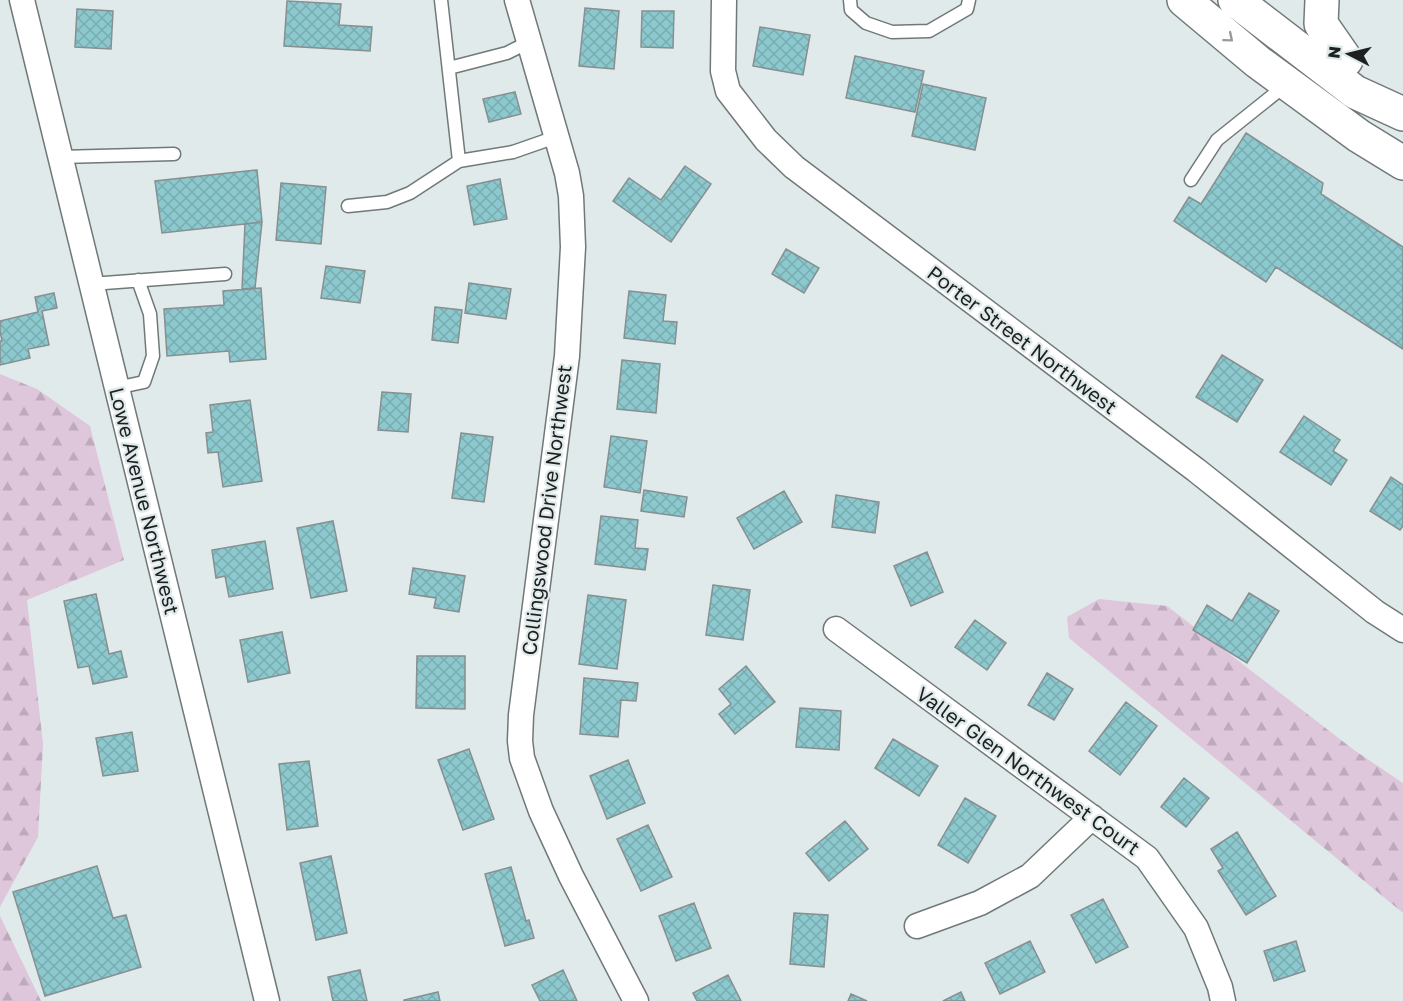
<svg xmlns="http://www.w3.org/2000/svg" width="1403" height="1001" font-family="'Golos Text',sans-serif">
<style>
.forest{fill:url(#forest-firs)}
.building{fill:url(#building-cross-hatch);stroke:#878f90;stroke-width:1.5}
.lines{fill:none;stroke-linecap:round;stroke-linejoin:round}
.lane-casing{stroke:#707878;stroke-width:15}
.street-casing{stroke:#707878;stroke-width:27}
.highway-casing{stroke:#707878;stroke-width:36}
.lane{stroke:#fff;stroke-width:12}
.street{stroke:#fff;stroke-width:24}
.highway{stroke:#fff;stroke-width:33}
.oneway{stroke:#999b9b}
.labels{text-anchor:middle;stroke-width:4.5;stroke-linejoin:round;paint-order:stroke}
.street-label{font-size:20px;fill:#1d2021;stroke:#e1eaeb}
</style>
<defs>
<pattern id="forest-firs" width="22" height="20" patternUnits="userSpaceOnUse" patternTransform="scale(1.5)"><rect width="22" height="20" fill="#dec6db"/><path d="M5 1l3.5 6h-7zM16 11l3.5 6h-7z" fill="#beaabc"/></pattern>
<pattern id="building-cross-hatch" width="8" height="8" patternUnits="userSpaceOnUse" patternTransform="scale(1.5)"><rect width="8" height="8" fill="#8cc9ce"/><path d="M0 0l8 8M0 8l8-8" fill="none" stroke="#78acb1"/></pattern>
</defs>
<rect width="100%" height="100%" fill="#e1eaeb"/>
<path class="forest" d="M0 374 37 389 90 426 124 560 27 600 43 744 38 837 0 907Z
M1099 599 1167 606 1354 750 1403 783V913L1069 638 1067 617Z
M0 916 41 1001H0Z"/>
<path class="building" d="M287 1 341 4 339 25 372 27 370 51 284 46Z
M585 8 619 11 614 69 579 66Z
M77 9 113 11 111 49 75 47Z
M642 11H674L673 48 641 47Z
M760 27 810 35 803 75 753 66Z
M855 56 924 71 915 112 846 98Z
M923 84 986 98 975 150 912 136Z
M515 92 521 114 489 122 483 99Z
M1246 133 1323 183 1321 194 1403 247V349L1276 267 1266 282 1174 221 1189 197 1201 204Z
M685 166 711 184 671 242 613 201 629 178 661 200Z
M257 170 262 222 162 233 155 181Z
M500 179 507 219 474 225 467 186Z
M281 183 326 187 321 244 276 240Z
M262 222 255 288 242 289 245 224Z
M786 249 819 268 804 293 772 274Z
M326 266 365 271 360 303 321 298Z
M469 283 511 289 506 319 465 313Z
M261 288 266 359 230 362 229 351 167 356 164 309 224 305 223 291Z
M629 291 666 295 663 321 677 322 675 344 624 338Z
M54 293 57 308 42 311 49 345 28 349 30 358 0 365V341H2L0 331V321L38 312 35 297Z
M435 307 462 310 458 343 432 340Z
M1222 355 1263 380 1237 422 1196 397Z
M622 360 660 364 656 413 617 409Z
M382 392 411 394 408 432 378 430Z
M250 400 262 481 223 487 218 452 208 453 206 433 213 432 210 405Z
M1304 416 1340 440 1333 451 1347 460 1331 485 1280 452Z
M461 433 493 437 484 502 452 498Z
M611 436 647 441 640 493 604 487Z
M1391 477 1403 485V526L1400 530 1370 511Z
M644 490 687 497 684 517 641 511Z
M784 491 802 522 754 549 737 518Z
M836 495 879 502 875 533 832 527Z
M601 516 638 520 635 548 648 549 645 570 595 564Z
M333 521 347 591 311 598 297 528Z
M265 541 273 589 229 597 225 576 216 578 212 550Z
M927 552 943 592 911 606 894 566Z
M413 568 465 576 459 612 434 608 436 598 409 594Z
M713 585 750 590 743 640 706 635Z
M1249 593 1279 611 1247 663 1193 630 1207 605 1232 621Z
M96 594 109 654 121 651 127 677 93 684 89 666 78 668 64 601Z
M588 595 626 600 617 669 579 664Z
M975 620 1006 643 987 670 955 647Z
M282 632 290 673 248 682 240 640Z
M417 656H465V709L416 708Z
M746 666 775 702 735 734 719 714 731 704 719 689Z
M1047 673 1073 689 1054 720 1028 705Z
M584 678 638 683 636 701 621 700 618 737 580 734Z
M1126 702 1157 726 1120 775 1089 751Z
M800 708 841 711 839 750 796 747Z
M132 732 138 771 103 776 96 738Z
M893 739 938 766 919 796 875 768Z
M469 749 494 819 463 830 438 760Z
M628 760 645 803 607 819 590 776Z
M309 761 318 826 287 830 279 764Z
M1184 778 1209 798 1186 827 1161 807Z
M965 798 996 816 968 863 938 845Z
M845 821 868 849 829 881 806 853Z
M648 825 672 877 641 891 617 839Z
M1237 832 1276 896 1246 915 1218 871 1223 868 1211 849Z
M331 856 347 933 316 940 300 863Z
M97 866 113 918 126 915 141 967 45 996 13 892Z
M511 867 526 921 529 920 534 938 505 946 485 874Z
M1103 899 1128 947 1096 963 1071 915Z
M694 903 711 948 676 961 659 916Z
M794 913 828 915 824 967 790 964Z
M1030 941 1045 972 1000 994 985 963Z
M1296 941 1305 971 1274 981 1264 951Z
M360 970 367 1001H333L328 977Z
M563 970 577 1001H540L532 985Z
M728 975 741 1001H697L693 993Z
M438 992 440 1001H404V1000Z
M961 992 965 1001H943Z
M851 994 867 1001H848Z"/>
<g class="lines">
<g class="lane-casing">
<path id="lane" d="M850 0 851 10 866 23 892 32 929 31 967 9 969 0
M449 68 507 53 529 42
M60 157 174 154
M459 161 513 152 556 137
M1191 180 1217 140 1287 84
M348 206 387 202 410 193 459 161 441 0
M91 284 225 274
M116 388 144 382 153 356 150 314 138 280"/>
</g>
<g class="street-casing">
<path id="street" d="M22 0 267 1001
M517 0 567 173 571 196 573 247 567 356 521 715 520 741 522 758 541 811 571 876 636 1001
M724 0 723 71 728 91 766 140 794 167 1196 470 1375 612 1403 630
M836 629 1147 858 1196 928 1220 987 1223 1001
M917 926 980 903 1030 876 1092 817"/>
</g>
<g class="highway-casing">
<path id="highway" d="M1184 0 1258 62 1359 136 1403 163
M1235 0 1355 92 1403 114
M1322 0 1321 24 1346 60"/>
</g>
<use href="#lane" class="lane"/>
<use href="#street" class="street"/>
<use href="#highway" class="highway"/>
</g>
<defs><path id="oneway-chevron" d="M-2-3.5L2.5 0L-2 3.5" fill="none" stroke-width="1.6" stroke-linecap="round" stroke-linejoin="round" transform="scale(1.5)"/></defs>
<use class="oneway" href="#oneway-chevron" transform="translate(1229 38) rotate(40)"/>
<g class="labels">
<g class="street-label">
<text transform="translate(1022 340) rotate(37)" y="7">Porter Street Northwest</text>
<text transform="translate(144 501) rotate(76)" y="7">Lowe Avenue Northwest</text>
<text transform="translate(547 510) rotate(-83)" y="7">Collingswood Drive Northwest</text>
<text transform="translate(1028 771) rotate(36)" y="7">Valler Glen Northwest Court</text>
</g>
</g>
<g transform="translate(1349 54) rotate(277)" stroke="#e1eaeb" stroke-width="4.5" paint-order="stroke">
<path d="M0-4.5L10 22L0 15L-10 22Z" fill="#1d2021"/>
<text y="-9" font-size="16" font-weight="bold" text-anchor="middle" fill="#1d2021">N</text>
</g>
</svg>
